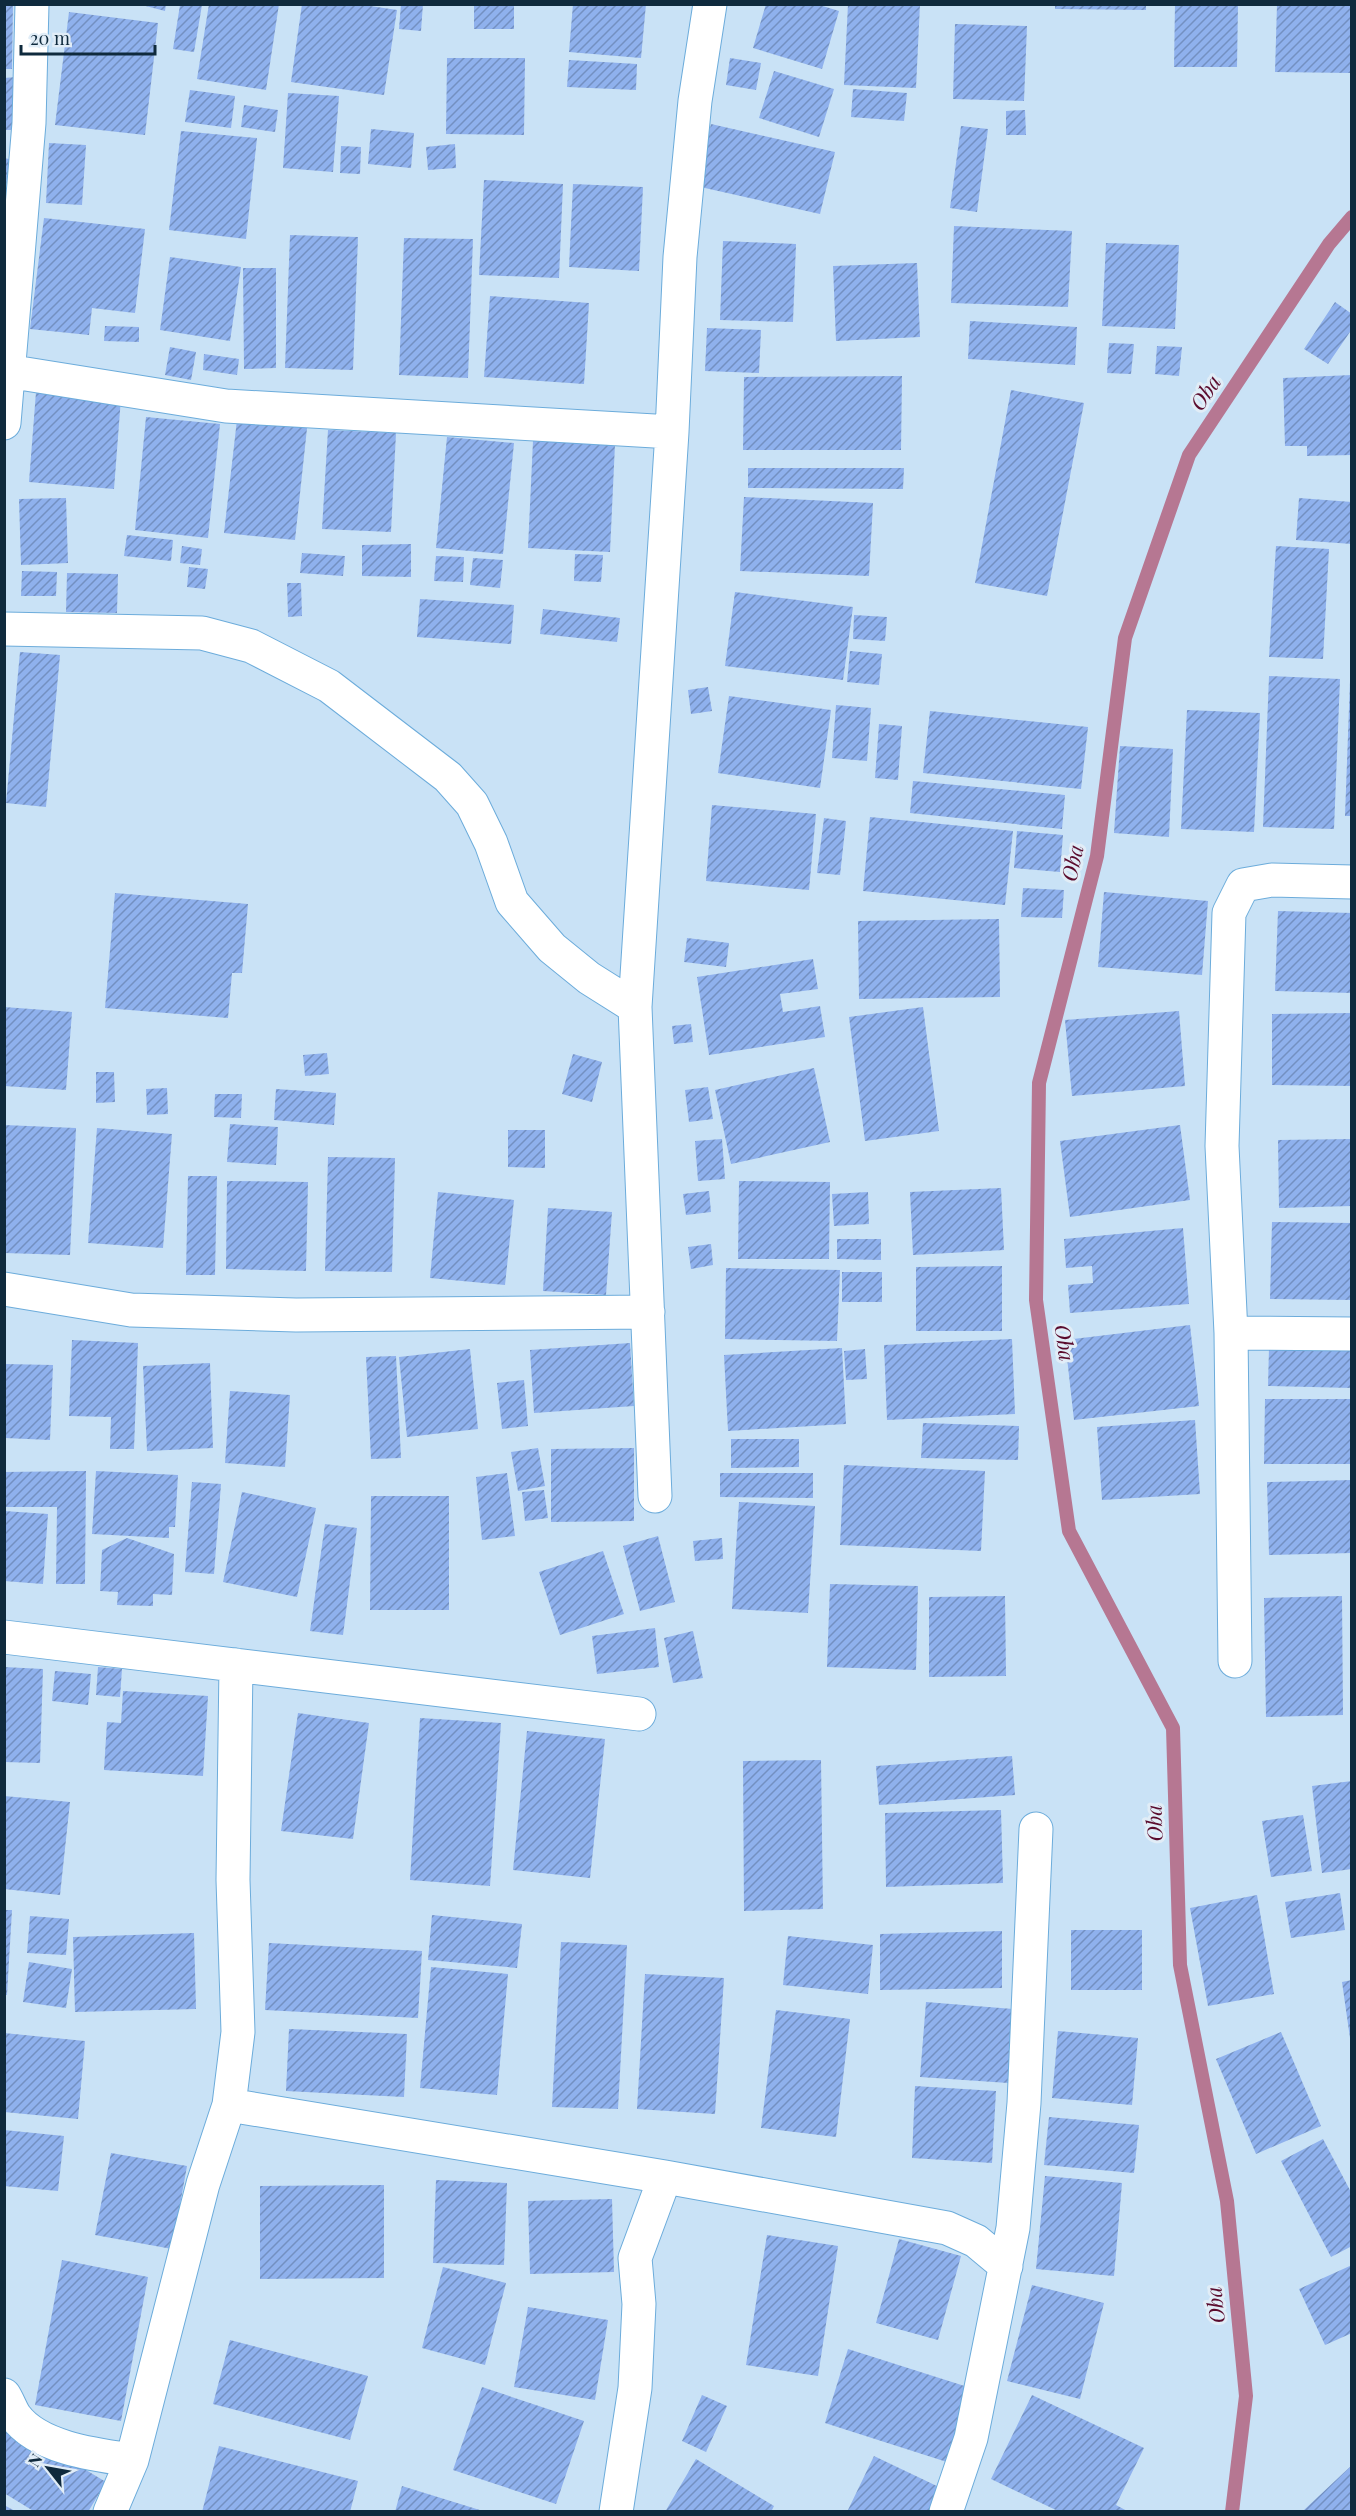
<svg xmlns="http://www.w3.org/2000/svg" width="1356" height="2516" font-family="'Playfair Display',serif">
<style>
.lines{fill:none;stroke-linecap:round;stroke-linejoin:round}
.stream{stroke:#b67792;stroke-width:14}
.building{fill:url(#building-hatch)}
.minor-casing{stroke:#6cacdb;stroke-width:35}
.minor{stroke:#fff;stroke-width:33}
.labels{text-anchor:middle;stroke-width:6;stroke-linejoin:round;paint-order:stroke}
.water-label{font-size:21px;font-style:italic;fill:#5a0b2d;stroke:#e1edf7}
</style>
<defs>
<pattern id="building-hatch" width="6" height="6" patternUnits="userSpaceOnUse" patternTransform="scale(1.5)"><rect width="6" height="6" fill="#8fb1ed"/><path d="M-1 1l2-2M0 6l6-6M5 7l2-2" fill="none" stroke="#7390c1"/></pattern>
</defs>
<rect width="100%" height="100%" fill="#c9e2f6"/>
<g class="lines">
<path class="stream" d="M1232 2512 1246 2396 1227 2201 1180 1965 1173 1728 1069 1531 1036 1300 1039 1083 1097 856 1125 638 1189 455 1329 244 1352 217"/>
</g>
<path class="building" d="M4 4H13L12 69H4Z
M138 4H166L165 11Z
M209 4H279L266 90 197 79Z
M302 4H357L397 10 384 95 291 82Z
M401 4H423L421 31 399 29Z
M474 4H514V29H474Z
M573 4H646L641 58 569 52Z
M766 4H816L839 11 822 69 753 48Z
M848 4H920L916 88 844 85Z
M1055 4H1146V10L1055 9Z
M1175 4H1238L1237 67H1174Z
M180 5H202L194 52 173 49Z
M1277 5H1351L1350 73 1275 72Z
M69 12 158 23 145 135 55 125Z
M955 24 1027 26 1024 101 953 99Z
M447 58H525L524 135 446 134Z
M730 58 761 63 756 90 726 85Z
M569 60 637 64 636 90 567 87Z
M774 71 834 89 819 137 759 118Z
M16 77V130H4V78Z
M853 89 907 93 904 121 851 117Z
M190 90 235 96 231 128 185 122Z
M288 93 339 96 333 172 283 168Z
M244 105 278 110 275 132 241 127Z
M1025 110 1026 135H1006V111Z
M711 124 835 152 820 214 696 186Z
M961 126 988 129 977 212 950 208Z
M371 129 414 133 411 168 368 164Z
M181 131 257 138 246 239 169 230Z
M49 143 86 145 82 205 46 203Z
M455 144 456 168 428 170 426 147Z
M341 146 361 147 360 174 340 173Z
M4 158 9 159 6 188H4Z
M484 180 563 184 559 278 479 275Z
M573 184 643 187 639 271 569 267Z
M44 218 145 229 135 313 92 308 89 335 30 329Z
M954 226 1072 231 1068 307 951 303Z
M290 235 358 237 353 370 285 368Z
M404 238 473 239 468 378 399 375Z
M723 241 796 244 793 322 720 320Z
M1106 243 1179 245 1175 329 1102 326Z
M170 257 241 267 230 341 160 330Z
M917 263 920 337 836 341 833 266Z
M243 268H276V368L244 369Z
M490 296 589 303 584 384 484 377Z
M1335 302 1352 314V329L1328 364 1304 349Z
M970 321 1077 327 1075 365 968 359Z
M105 326 139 327V342L104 341Z
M707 328 761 330 759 373 705 371Z
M1109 343 1134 344 1131 374 1107 373Z
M1157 346 1182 347 1179 376 1155 374Z
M170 347 196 352 191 380 165 375Z
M204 354 239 359 237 375 203 370Z
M1352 375V455L1307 456V446H1285L1283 378Z
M902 376 901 450H743L744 377Z
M1011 390 1084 403 1047 596 975 583Z
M36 392 121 398 114 489 29 482Z
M238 411 308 419 295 540 224 533Z
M146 417 220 424 208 538 135 530Z
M328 430 396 433 391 532 322 529Z
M447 437 514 443 503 554 436 548Z
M533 441 615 444 610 552 528 548Z
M748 468H904L903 489 748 488Z
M744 497 873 503 869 576 740 571Z
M66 498 68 563 21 565 19 499Z
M1299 498 1352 502V544L1296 540Z
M127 535 173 540 171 561 124 556Z
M411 544V577L362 576V545Z
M182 546 202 549 200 565 180 563Z
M1276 546 1329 549 1323 659 1269 657Z
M302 553 345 556 343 576 300 573Z
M575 554 603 555 601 582 574 581Z
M436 556 464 557 463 582 434 581Z
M473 558 503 560 500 588 470 585Z
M189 567 208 569 205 589 187 587Z
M22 571 57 572 56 596H21Z
M67 573 118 574 117 613 66 612Z
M287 583H301L302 616 288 617Z
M735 592 853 607 843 680 725 666Z
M420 599 514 605 511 644 417 637Z
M543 609 620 618 617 642 540 634Z
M854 615 887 617 885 641 853 639Z
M850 651 882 654 879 685 847 682Z
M20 652 60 655 46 807 6 803Z
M1269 676 1340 679 1334 829 1263 827Z
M1350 681H1352V816H1345Z
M708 687 712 711 691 714 688 690Z
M729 696 831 710 820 788 718 773Z
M836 705 871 708 867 761 832 758Z
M1187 710 1260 713 1254 832 1181 829Z
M930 711 1088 727 1081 789 923 773Z
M879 724 902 726 898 780 875 778Z
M1120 746 1173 749 1169 837 1114 833Z
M913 781 1065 795 1062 829 910 813Z
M712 805 816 814 809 890 706 881Z
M870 817 1013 831 1005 905 863 891Z
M824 818 846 821 840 875 817 873Z
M1017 831 1063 835 1060 872 1014 868Z
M1023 888 1064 890 1062 918 1021 917Z
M1104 892 1208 901 1202 975 1098 967Z
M115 893 248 904 242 973H232L228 1018 105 1008Z
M1278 911 1352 913V993L1275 991Z
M999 919 1000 997 859 999 858 921Z
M687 938 729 943 726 967 684 962Z
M813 959 818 989 780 994 783 1012 820 1006 825 1037 709 1055 697 977Z
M4 1007 72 1012 66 1090 4 1086Z
M923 1007 939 1131 865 1141 849 1017Z
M1179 1011 1185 1086 1072 1096 1065 1020Z
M1352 1013V1086L1272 1085V1014Z
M691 1024 693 1042 674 1044 672 1026Z
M327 1053 329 1074 305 1076 303 1055Z
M573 1054 602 1062 592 1102 562 1094Z
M814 1068 830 1142 731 1164 715 1090Z
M96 1072H114L115 1102 96 1103Z
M708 1087 713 1119 689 1122 685 1090Z
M167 1088 168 1114 147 1115 146 1089Z
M276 1089 336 1093 334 1125 274 1120Z
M215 1094H242L241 1118 214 1117Z
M230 1124 278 1127 276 1165 227 1162Z
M4 1125 76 1128 70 1255 4 1253Z
M1180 1125 1190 1200 1070 1217 1060 1141Z
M97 1128 172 1134 163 1248 88 1243Z
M508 1130H545V1168L508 1167Z
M722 1139 725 1179 698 1181 695 1141Z
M1352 1139V1206L1279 1208 1278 1140Z
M328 1157 395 1158 392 1272 325 1271Z
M188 1176H217L215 1275H186Z
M227 1181 308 1182 306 1271 226 1269Z
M739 1181 830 1182 829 1259H738Z
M1001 1188 1004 1250 913 1255 910 1192Z
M709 1191 711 1212 686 1215 683 1194Z
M438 1192 514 1200 505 1285 430 1278Z
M868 1192 869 1224 834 1226 832 1194Z
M548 1208 612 1212 606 1295 543 1291Z
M1272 1222 1352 1223V1300L1270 1299Z
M1183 1228 1189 1304 1070 1313 1068 1285 1093 1283 1092 1266 1066 1268 1064 1239Z
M837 1239H881V1260L837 1259Z
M711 1244 713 1265 691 1269 688 1247Z
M1002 1266V1331H916V1267Z
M726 1268 840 1270 837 1341 725 1339Z
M842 1272H882V1302H842Z
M1190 1325 1199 1406 1074 1420 1065 1340Z
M1012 1339 1015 1414 887 1420 884 1345Z
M72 1340 138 1343 134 1449H110L111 1417 69 1416Z
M630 1343 634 1406 534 1413 530 1350Z
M842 1348 846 1424 728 1431 724 1355Z
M1269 1348 1352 1350V1388L1268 1386Z
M470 1349 478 1429 407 1437 399 1357Z
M865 1349 867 1379 846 1380 844 1351Z
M396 1356 401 1458 371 1459 366 1357Z
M210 1363 213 1448 147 1451 143 1366Z
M5 1364 53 1365 50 1440 5 1438Z
M524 1380 528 1426 502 1429 497 1383Z
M230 1391 290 1395 285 1467 225 1463Z
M1265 1399H1352V1464H1264Z
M1195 1420 1200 1494 1102 1500 1097 1427Z
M923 1423 1019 1426 1018 1460 921 1458Z
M731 1439H799V1467L731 1468Z
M538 1448 545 1486 518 1491 511 1452Z
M634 1448V1521L551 1522V1449Z
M844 1465 985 1471 981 1551 840 1545Z
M86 1471 85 1584H56L57 1507H4V1472Z
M96 1471 178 1475 175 1527H169V1538L92 1534Z
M507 1473 515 1536 482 1540 476 1477Z
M720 1473H813V1498L720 1497Z
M1352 1480V1553L1269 1555 1267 1482Z
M192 1482 221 1484 214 1574 185 1572Z
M544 1490 548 1518 525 1521 522 1492Z
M242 1492 316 1508 297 1597 223 1582Z
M371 1496H449V1610H370Z
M739 1502 815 1506 808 1613 732 1609Z
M4 1511 48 1514 43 1584 4 1581Z
M325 1524 357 1528 343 1635 310 1631Z
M658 1536 675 1602 640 1611 623 1546Z
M127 1538 174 1554 172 1595 153 1594V1606L117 1605 118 1592 100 1591 102 1550Z
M722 1538 723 1559 695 1561 693 1541Z
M603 1551 624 1614 560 1635 539 1572Z
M830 1584 918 1586 916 1670 827 1667Z
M1005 1596 1006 1676 929 1677V1597Z
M1342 1596 1343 1715 1266 1717 1264 1598Z
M655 1628 659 1667 597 1674 592 1636Z
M693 1631 703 1678 673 1683 664 1638Z
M4 1667 43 1669 40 1763 4 1762Z
M98 1667 122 1669 120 1697 96 1695Z
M55 1671 91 1674 88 1705 52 1701Z
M123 1691 208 1696 203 1776 104 1770 107 1722 121 1723Z
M298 1713 369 1723 353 1839 281 1831Z
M420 1718 501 1723 490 1886 410 1880Z
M527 1731 605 1739 590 1878 513 1870Z
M1012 1756 1015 1795 879 1805 876 1766Z
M821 1760 823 1909 744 1911 743 1761Z
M1352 1781V1869L1322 1873 1312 1786Z
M4 1796 70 1802 60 1895 4 1889Z
M1001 1810 1003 1883 886 1887 885 1813Z
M1303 1815 1312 1871 1271 1877 1262 1821Z
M1340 1893 1345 1930 1291 1938 1285 1902Z
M1257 1895 1274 1994 1208 2006 1190 1908Z
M5 1910H12L7 1995H5Z
M432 1915 522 1924 517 1968 428 1960Z
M30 1916 69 1919 66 1955 27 1953Z
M1071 1930H1142V1990H1071Z
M1002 1931V1988L880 1990V1934Z
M194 1933 196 2009 75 2012 73 1937Z
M788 1936 873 1945 868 1994 783 1985Z
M561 1942 627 1945 618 2109 552 2107Z
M269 1943 422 1951 418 2018 265 2010Z
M29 1962 72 1969 66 2008 23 2002Z
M431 1967 508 1974 497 2095 420 2088Z
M645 1974 724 1978 715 2114 637 2109Z
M1352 1980V2038H1350L1342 1982Z
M926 2002 1013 2009 1008 2083 920 2077Z
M776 2010 850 2019 836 2137 761 2128Z
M289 2029 407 2034 404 2097 286 2091Z
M1058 2031 1138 2038 1132 2105 1052 2098Z
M1281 2032 1321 2126 1256 2154 1216 2059Z
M4 2033 85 2041 78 2119 4 2112Z
M915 2086 996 2091 992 2163 912 2158Z
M1049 2117 1139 2125 1134 2173 1044 2165Z
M4 2130 64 2136 58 2191 4 2186Z
M1323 2139 1352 2194V2246L1331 2257 1281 2161Z
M111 2153 187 2166 172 2249 95 2235Z
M1045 2176 1122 2183 1114 2276 1036 2269Z
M436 2180 507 2183 504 2265 433 2263Z
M384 2185V2278L260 2279V2186Z
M612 2199 614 2272 530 2274 528 2201Z
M767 2235 838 2246 818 2376 746 2365Z
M899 2239 961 2256 938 2340 876 2323Z
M62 2260 148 2277 121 2421 35 2405Z
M1352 2265V2333L1325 2345 1299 2289Z
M443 2267 506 2283 485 2365 422 2348Z
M1032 2285 1104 2303 1080 2399 1007 2381Z
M528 2307 608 2320 595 2400 514 2387Z
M230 2340 368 2376 350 2440 213 2404Z
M848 2349 974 2389 950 2463 825 2423Z
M482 2387 584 2421 556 2504 453 2470Z
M702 2395 727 2406 706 2452 682 2441Z
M1032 2395 1144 2448 1116 2505 1129 2512H1060L991 2479Z
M4 2421 106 2482 88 2512H35L4 2493Z
M219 2446 358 2481 350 2512H202Z
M874 2456 941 2488 930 2512H847Z
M696 2459 774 2506 771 2512H665Z
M1352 2465V2512H1305L1304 2510Z
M402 2486 483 2511V2512H395Z
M4 2505 17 2512H4Z"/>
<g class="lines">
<g class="minor-casing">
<path id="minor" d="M7 371 226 406 672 432
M4 423 29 123 32 4
M4 629 202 633 251 646 329 686 448 777 472 804 491 843 512 902 552 948 589 978 635 1007
M4 1289 131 1310 296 1315 648 1312
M1231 1333 1352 1334
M655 1496 635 1007 672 432 680 257 695 101 710 4
M4 1637 639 1714
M1235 1661 1231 1333 1222 1146 1229 913 1243 885 1272 880 1352 882
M229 2105 665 2177 947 2228 976 2241 1006 2266
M4 2395C8 2401 11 2410 15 2416 38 2448 96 2455 132 2460
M110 2512 132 2460 203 2184 229 2105 238 2032 233 1880 236 1665
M616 2512 635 2388 639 2304 635 2258 665 2177
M946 2512 971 2438 1013 2228 1024 2103 1036 1829"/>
</g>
<use href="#minor" class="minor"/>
</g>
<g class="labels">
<g class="water-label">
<text transform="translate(1206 393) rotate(-56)" y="7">Oba</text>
<text transform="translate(1073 863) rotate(-78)" y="7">Oba</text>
<text transform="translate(1064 1343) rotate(82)" y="7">Oba</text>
<text transform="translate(1155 1823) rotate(-92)" y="7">Oba</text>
<text transform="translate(1216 2305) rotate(-96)" y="7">Oba</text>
</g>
</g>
<rect width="1356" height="2516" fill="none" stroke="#0f2a3d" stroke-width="12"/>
<g transform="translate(48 2468) rotate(301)" stroke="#e1edf7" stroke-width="4.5" paint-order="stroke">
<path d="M0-4.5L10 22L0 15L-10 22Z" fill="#0f2a3d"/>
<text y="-9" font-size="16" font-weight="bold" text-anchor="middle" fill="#0f2a3d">N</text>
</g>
<path d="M21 45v9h134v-9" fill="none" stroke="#0f2a3d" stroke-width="3"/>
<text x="30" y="45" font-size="18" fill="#0f2a3d" stroke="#e1edf7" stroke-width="4.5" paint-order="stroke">20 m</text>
</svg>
